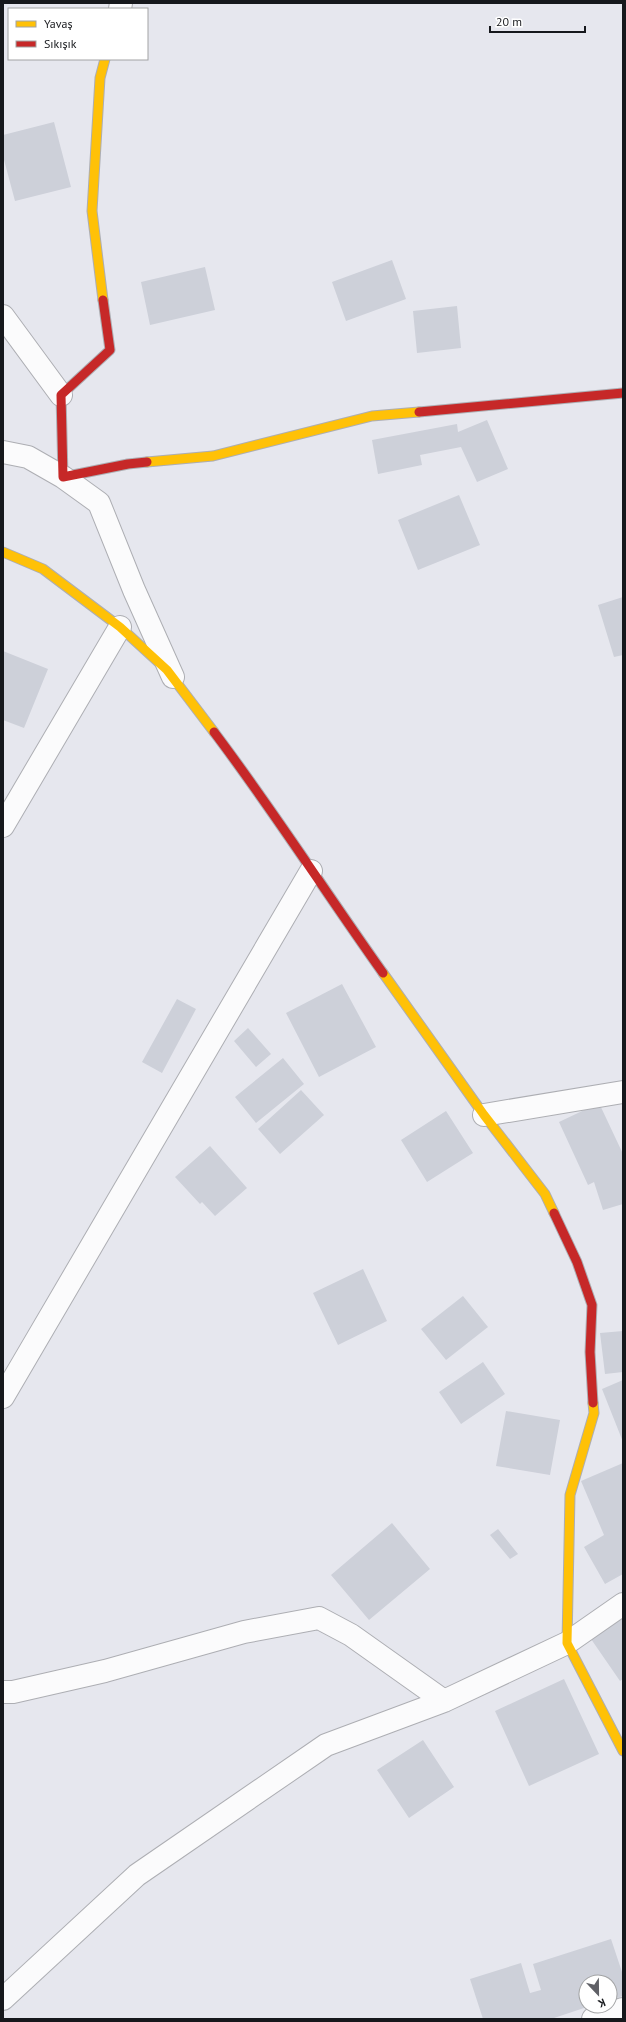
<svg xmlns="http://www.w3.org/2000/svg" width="626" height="2022" font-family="'PT Sans',sans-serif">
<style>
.building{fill:#cdd0d9}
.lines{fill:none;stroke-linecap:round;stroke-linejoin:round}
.street-casing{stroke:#adaeb3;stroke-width:24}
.slow-casing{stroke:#adaeb3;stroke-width:11}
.jam-casing{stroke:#adaeb3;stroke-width:11}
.street{stroke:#fbfbfc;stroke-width:22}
.slow{stroke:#ffc107;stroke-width:9}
.jam{stroke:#c62828;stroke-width:9}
</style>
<rect width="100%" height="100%" fill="#e6e7ee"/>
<path class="building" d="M54 122 71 187 15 201 3 156V135Z
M392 260 406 299 346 321 332 282Z
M205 267 215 310 150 325 141 282Z
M457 306 461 348 417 353 413 311Z
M487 420 508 469 477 482 461 447 420 455 422 465 378 474 372 440 457 424 458 432Z
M459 495 480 545 418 570 398 520Z
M623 597V655L614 657 598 605Z
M3 651 48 669 24 728 3 720Z
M342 984 376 1047 319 1077 286 1013Z
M177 999 196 1009 162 1073 142 1062Z
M248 1028 271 1054 256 1067 234 1041Z
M283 1058 304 1084 256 1123 235 1097Z
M301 1090 324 1115 280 1154 258 1129Z
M599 1103 623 1154V1204L603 1210 594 1182 588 1185 559 1122Z
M446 1111 473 1153 427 1182 401 1140Z
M210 1146 247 1188 215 1216 202 1202 200 1204 175 1177Z
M363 1269 387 1321 338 1345 313 1293Z
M463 1296 488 1327 446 1360 421 1329Z
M623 1331V1372L605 1374 600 1333Z
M483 1362 505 1394 461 1424 439 1392Z
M623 1380V1442L602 1389Z
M506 1411 560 1420 550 1475 496 1466Z
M623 1463V1574L605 1584 584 1547 604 1535 581 1481Z
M392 1523 430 1569 369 1620 331 1575Z
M498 1529 518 1554 510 1559 490 1535Z
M623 1617V1679L620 1681 591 1639Z
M564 1679 599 1754 529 1786 495 1711Z
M423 1740 454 1787 409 1818 377 1770Z
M611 1939 623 1975V1996L610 2000V1982H586V2006H590L551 2019H483L470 1979 521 1963 530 1993 541 1990 533 1964Z"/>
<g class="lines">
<g class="street-casing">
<path id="street" d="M120 9 121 3
M3 316 61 395
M3 452 28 457 63 477 99 503 134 590 173 677
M3 826 120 627
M484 1115 623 1092
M3 1397 311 871
M3 1692H13L105 1671 244 1632 319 1618 351 1635 444 1701
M3 1999 137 1875 326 1745 444 1701 567 1643 623 1604
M593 2019 623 2009"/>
</g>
<g class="slow-casing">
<path id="slow" d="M103 300 92 211 100 78 105 59
M147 462 213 456 372 416 419 412
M3 552 43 569 120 627 167 670 214 732
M383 973 484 1115 545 1194 554 1213
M593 1403 594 1413 570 1495 567 1643 623 1751"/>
</g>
<g class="jam-casing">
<path id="jam" d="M103 300 110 350 61 395 63 477 128 464 147 462
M419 412 623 393
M214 732C273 810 326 893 383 973
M554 1213 577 1262 592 1305 590 1352 593 1403"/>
</g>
<use href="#street" class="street"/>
<use href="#slow" class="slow"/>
<use href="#jam" class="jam"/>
</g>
<rect width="626" height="2022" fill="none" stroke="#16181c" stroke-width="8"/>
<rect x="8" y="8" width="140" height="52" fill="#ffffff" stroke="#a2a3a4"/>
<rect x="16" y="21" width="20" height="6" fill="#ffc107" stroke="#a2a3a4"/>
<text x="44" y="28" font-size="12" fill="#16181c">Yavaş</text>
<rect x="16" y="41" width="20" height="6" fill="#c62828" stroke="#a2a3a4"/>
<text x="44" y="48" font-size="12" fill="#16181c">Sıkışık</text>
<g transform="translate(598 1994) rotate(158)"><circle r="19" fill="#ffffff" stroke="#a2a3a4"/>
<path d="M0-3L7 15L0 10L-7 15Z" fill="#5f6066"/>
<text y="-6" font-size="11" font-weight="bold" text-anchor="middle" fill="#16181c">K</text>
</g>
<path d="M490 26v6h95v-6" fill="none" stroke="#16181c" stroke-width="2"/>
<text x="496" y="26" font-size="12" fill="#16181c" stroke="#ffffff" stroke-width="3" paint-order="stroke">20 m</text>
</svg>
